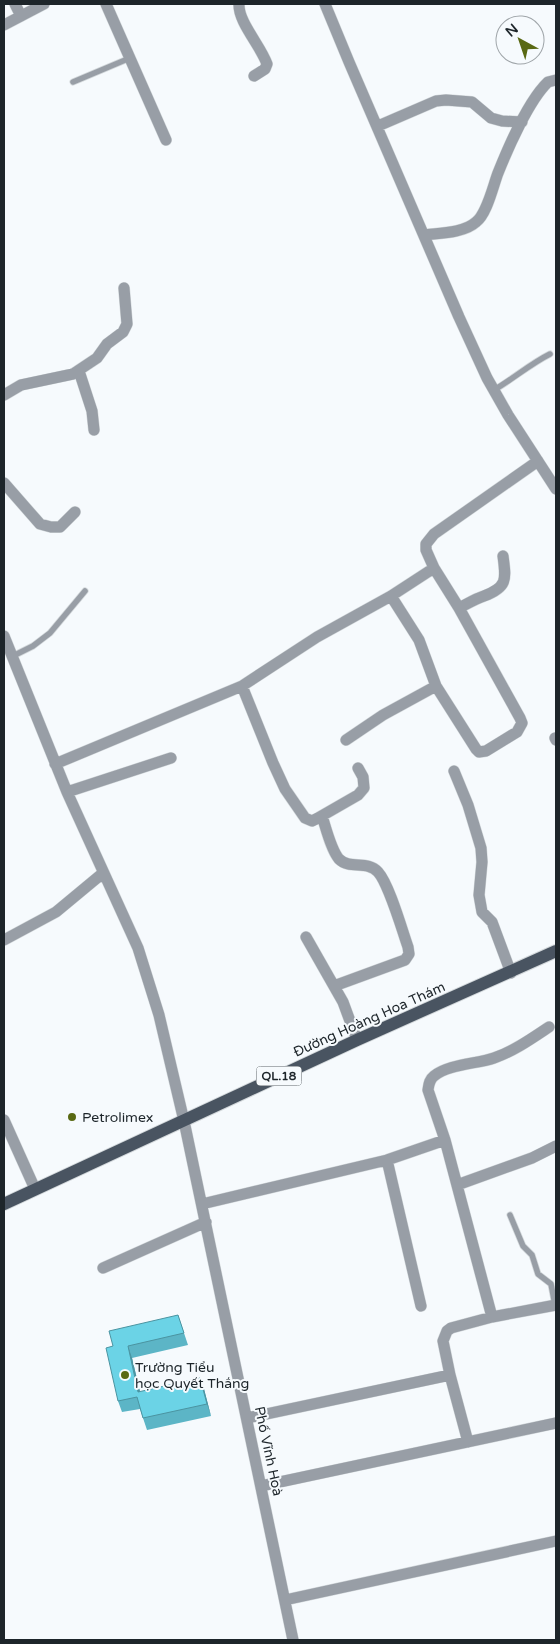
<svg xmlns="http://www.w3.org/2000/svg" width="560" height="1644" font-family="'Varela Round',sans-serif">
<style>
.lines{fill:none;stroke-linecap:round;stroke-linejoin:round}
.service-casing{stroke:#d3d8db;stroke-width:7}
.minor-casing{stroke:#d3d8db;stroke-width:12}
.primary-casing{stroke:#d3d8db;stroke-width:14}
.service{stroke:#989ea6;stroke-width:5.5}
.minor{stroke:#989ea6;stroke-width:11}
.primary{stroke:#495461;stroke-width:12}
.wall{fill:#5cb5c6}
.shaded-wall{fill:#4b94a1}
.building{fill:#6bd3e6;stroke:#4b94a1}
.poi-dot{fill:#596913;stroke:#f6fafd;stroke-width:2}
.labels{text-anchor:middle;stroke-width:4;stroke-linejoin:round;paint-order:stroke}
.shield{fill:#f6fafd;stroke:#5e6569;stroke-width:1}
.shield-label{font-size:12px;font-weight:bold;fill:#1d252a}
.street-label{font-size:14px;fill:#1d252a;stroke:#f6fafd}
.poi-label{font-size:14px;fill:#1d252a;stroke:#f6fafd;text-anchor:start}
</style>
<rect width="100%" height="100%" fill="#f6fafd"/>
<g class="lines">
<g class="service-casing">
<path id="service" d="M73 82 130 58
M494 390C513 379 530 364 550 354
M13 656 33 646 50 633 85 591
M510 1215 523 1246 532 1255 538 1274 551 1284 555 1305"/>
</g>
<g class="minor-casing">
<path id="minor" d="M15 4 21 16
M106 4 166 140
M239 4C238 22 261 46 267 64L265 69 254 76
M325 4 349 62 459 317 487 378 508 415 556 489
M4 25 44 4
M378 126 436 101 446 100 472 102 491 118 502 121 522 122
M424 235C440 233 464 233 476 222 487 214 493 186 498 173 508 148 529 100 548 82L556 80
M79 371 92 411 94 430
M4 395 21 385 73 374 97 358 107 344 123 332 127 324 124 288
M4 483 40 524 51 527H60L75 512
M391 596 419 640 436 686 476 749 479 752 486 751 517 732 522 723 520 718 459 608 434 568 426 550V544L434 534 538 461
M459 608C467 604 475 599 484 596 508 587 506 579 503 556
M4 636 67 792 138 948 159 1015 184 1121 293 1640
M242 686 273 763 285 789 305 818 312 821 318 818 358 795 364 788 363 777 358 768
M555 738 556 740
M346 740 383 715 436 686
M55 764 242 686 317 637 391 596 434 568
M454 771 468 805 481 848 482 862 479 895 482 912 492 922 511 973
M67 792 171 758
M322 816C326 828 331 850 339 859 350 870 367 860 378 872 389 884 402 930 408 947L409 954 405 960 334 986
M306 937 343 1002 357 1040
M4 940 56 912 103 873
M4 1120 35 1189
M387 1160 421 1306
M457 1185 532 1158 556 1146
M202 1204 387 1160 445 1140
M103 1268 206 1222
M492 1317 445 1140 428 1090C429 1084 429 1080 434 1076 449 1064 477 1064 494 1058 514 1051 531 1039 549 1027
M247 1418 450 1375
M468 1442 450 1375 443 1341 447 1331 451 1328 492 1317 556 1305
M261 1486 556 1423
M285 1600 556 1541"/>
</g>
<g class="primary-casing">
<path id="primary" d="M4 1204 357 1040 556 951"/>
</g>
<use href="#service" class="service"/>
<use href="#minor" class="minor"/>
<use href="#primary" class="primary"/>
</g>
<path class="wall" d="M178 1315 188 1345 132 1358 140 1392 204 1389 211 1416 147 1430 140 1409 122 1412 118 1401 113 1346Z"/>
<path class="shaded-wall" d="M128 1346 132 1358 143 1404 138 1392Z
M200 1378 204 1389 211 1416 207 1404Z"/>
<path class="building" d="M178 1315 184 1333 128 1346 138 1392 200 1378 207 1404 143 1418 137 1397 118 1401 106 1348 113 1346 109 1331Z"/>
<g class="poi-dot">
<circle cx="72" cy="1117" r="5"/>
<circle cx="125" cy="1375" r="5"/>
</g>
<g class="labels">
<rect class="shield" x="256.5" y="1066.5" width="45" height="19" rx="4"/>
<g class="shield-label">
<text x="279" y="1080">QL.18</text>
</g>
<g class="street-label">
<text transform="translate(369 1019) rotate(-24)" y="5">Đường Hoàng Hoa Thám</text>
<text transform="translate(269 1451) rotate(78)" y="5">Phố Vĩnh Hoà</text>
</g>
<g class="poi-label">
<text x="82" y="1122">Petrolimex</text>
<text x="135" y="1372">Trường Tiểu<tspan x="135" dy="16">học Quyết Thắng</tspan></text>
</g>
</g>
<rect width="560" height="1644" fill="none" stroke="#1d252a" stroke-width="10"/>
<g transform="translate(520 40) rotate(320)"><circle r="24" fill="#f6fafd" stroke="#9fa5a9"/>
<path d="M0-4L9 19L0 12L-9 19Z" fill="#596913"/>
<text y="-8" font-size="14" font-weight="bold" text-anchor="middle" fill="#1d252a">N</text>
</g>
</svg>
